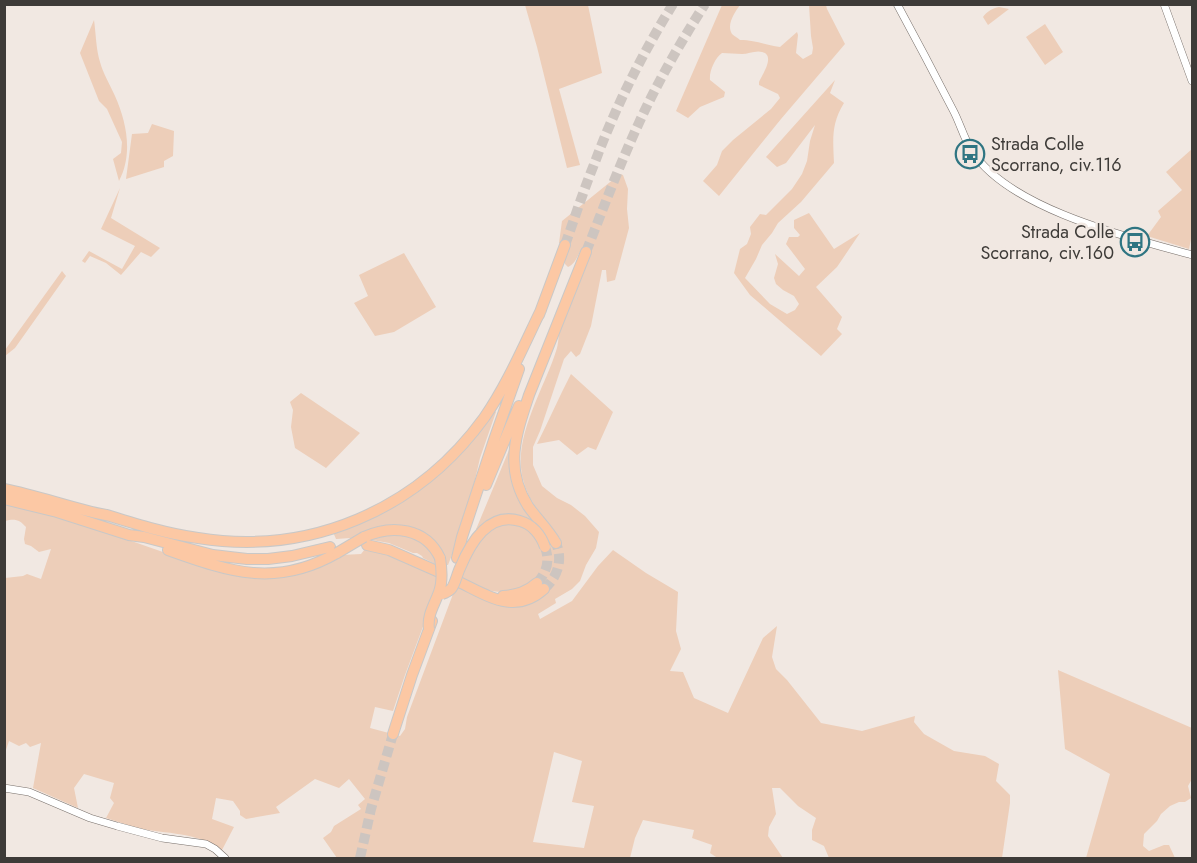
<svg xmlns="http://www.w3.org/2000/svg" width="1197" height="863" font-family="Jost,sans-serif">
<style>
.green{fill:#edceb9;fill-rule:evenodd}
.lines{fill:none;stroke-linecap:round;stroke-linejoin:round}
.highway-tunnel{stroke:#cdc5c0;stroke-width:10;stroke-dasharray:10 5;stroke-linecap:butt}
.minor-casing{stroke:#78706b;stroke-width:8}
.highway-casing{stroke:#c9c8c7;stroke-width:12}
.minor{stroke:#fff;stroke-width:7}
.highway{stroke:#fcc8a4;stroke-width:10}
.highway-bridge-casing{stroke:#c9c8c7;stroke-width:12;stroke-linecap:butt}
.highway-bridge{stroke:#fcc8a4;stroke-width:10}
.labels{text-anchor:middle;stroke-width:5;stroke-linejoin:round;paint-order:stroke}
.poi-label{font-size:18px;fill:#3e3b38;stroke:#f1e8e2;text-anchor:start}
</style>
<rect width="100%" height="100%" fill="#f1e8e2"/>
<path class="green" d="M525 5H588L602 73 559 89 580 165 567 168 537 47Z
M722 5H740C735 12 726 25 732 34 734 36 738 38 740 40 756 40 765 45 780 47L797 32 798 35 796 53 803 59 812 54 813 48 811 36 809 5H826L827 9 845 44 781 119 719 196 703 181 717 165 722 151 733 140 771 109 780 98 778 94 759 85V82C762 75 776 55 762 52 756 50 748 54 742 54 735 54 729 53 722 53 715 58 709 71 710 80L725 92 724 97 700 107 688 118 676 111Z
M999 7 1009 9 988 25 983 17C986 12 993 8 999 7Z
M94 20C96 34 96 49 100 62 103 73 110 85 115 96 127 123 133 154 119 181L113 159 121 153 122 142 107 109 99 101 80 53Z
M1045 24 1063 52 1045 65 1026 37Z
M835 80 830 93 844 103C831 124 833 139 834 163L801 202 778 223 772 233 762 245 756 259 745 278 770 304 787 314 795 310 799 304 794 296 783 290 776 284 774 278 778 264 775 254 799 276 805 269 786 244 789 237H798L800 235 794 228V220L809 213 834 249 860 233 837 267 816 287 842 317 837 329 842 334 821 356 750 295 734 273 740 249 747 244 751 234 750 227 760 214 766 215 792 189 802 174 807 161 810 141 815 125 786 163 777 167 766 157Z
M152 124 174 131 173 156 164 161V167L126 179 132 134 148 133Z
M1192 149V234L1189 249 1147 236 1161 217 1158 211 1182 190 1166 172Z
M620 174 623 175 628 189 627 209 629 228 615 280 607 282 606 270H602L591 326 580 354 576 357 571 351 564 359 540 431 533 447V465L542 486 557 498 571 505 585 516 599 532 596 548 586 565 580 581 572 589 555 599 556 603 538 614 540 619 572 601 598 566 613 550 646 573 678 592 676 631 681 649 670 671 683 672 694 698 728 713 763 638 777 626 772 657 776 669 787 680 821 723 862 731 915 716 914 722 924 734 954 751 985 756 999 764 996 781 1010 795V803L1002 858H829L824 846 812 840V830L816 818 798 806 780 788H772L776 814 769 827 768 836 783 858H716V857L710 853 712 845 692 838 694 830 643 820 635 838 630 858H337L323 838 331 832 334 826 361 809 358 805 365 799 349 779 339 788 315 779 276 807 280 813 246 819 240 815V811L233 801 216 798 212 819 234 827 222 850C198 832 166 834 137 828 127 825 116 821 106 818L114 803 110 798 114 783 84 774 74 788 78 808 33 788 41 743 30 747 26 743 19 746 9 741 6 750 5 748V578L23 576 27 574 41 579 51 549 39 552 31 546 25 544 24 539 26 527C20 520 15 518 5 521V524V504L37 511 100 530 200 565 257 577 341 555 361 554 365 549 387 554 439 577 437 589 405 675 393 711 375 707 370 728 400 736 405 729 407 717 456 586 485 599 527 588C519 589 510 592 501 592 486 592 472 583 459 576 464 566 469 549 476 542 491 525 518 514 534 535 537 539 539 544 541 548L561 540C548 520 531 507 524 483 510 439 545 389 557 348 559 341 558 333 561 325 564 315 570 306 574 296 580 282 585 268 589 253L581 250C577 257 575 264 568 267L565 264V245L559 243 562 221ZM554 752 582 761 572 802 594 806 584 848 533 842Z
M120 188 111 218 160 248 151 257 141 252 121 275 106 263 90 256 85 263 82 261 89 251 122 269 135 246 101 229Z
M404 253 436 307 394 332 375 336 354 303 368 296 359 275Z
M62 271 66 276 15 348 5 356V350Z
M571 374 613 412 596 450 588 447 577 455 559 440 537 444C549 420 559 397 571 374Z
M301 393 360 433 326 468 295 448 291 427 293 410 290 402Z
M494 410 496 412 480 458 466 519 448 565H445L423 533 336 539 333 532 386 510Z
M509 450 540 528 524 518 478 529H476L477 527Z
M393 534 418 539 432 552 437 565 423 558 422 556 417 553H413L389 543 372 540 376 537Z
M1058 670 1192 728V779L1188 786 1191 798 1185 802H1179L1170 806 1161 814 1157 821 1144 834 1143 846 1149 851 1164 845H1169L1175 858H1086L1110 774 1065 749Z"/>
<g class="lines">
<path class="highway-tunnel" d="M565 245C575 217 584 189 595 162 615 108 642 54 673 4
M586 252C603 209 619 166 638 125 657 83 680 43 705 4
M537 583C547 572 550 561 545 547
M544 589C558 577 563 560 556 543
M360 858 371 809 393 734"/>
<g class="minor-casing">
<path id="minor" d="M897 4C916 39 935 75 953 110 960 123 964 139 972 151 1009 209 1130 238 1192 255
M1164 4 1192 81
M4 788 29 792 90 818 117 826 162 838 206 844 215 849 225 858"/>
</g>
<g class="highway-casing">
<path id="highway" d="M539 315 565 245
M486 485 519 406
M4 489C34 495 63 505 92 512 98 514 104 514 110 516 139 525 168 534 198 538 310 556 417 510 484 418 507 385 523 347 541 310
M4 499 57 512 129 535 144 537 213 555 247 559H268L292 556 330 547
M364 537C392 524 426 528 440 558
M556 543C548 529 537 519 528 506 504 468 516 434 529 395L586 252
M367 545 389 550 439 572
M168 550C230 572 276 588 337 553
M457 558 462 537 494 440 519 369
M457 581C487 595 514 616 544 589
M503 596C517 595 527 592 537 583
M393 734 412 675 432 621"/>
</g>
<use href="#minor" class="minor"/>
<use href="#highway" class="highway"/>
<g class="highway-bridge-casing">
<path id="highway-bridge" d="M337 553 364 537
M442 594C445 593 448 592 451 589 455 585 457 574 460 568 470 544 488 511 520 521 532 524 541 535 545 547
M429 629C427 615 434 606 439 592 443 581 442 570 440 558"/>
</g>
<use href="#highway-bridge" class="highway-bridge"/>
</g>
<defs>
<g id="bus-ring" transform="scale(1.5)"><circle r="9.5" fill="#f1e8e2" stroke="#2f7582" stroke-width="1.5"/><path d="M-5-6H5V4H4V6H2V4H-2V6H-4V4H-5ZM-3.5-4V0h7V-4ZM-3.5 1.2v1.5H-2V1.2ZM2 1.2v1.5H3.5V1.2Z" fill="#2f7582"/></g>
</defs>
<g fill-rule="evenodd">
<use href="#bus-ring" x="970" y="154"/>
<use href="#bus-ring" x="1135" y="242"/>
</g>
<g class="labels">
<g class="poi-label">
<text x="991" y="150">Strada Colle<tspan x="991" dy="21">Scorrano, civ.116</tspan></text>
<text x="1114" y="238" text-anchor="end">Strada Colle<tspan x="1114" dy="21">Scorrano, civ.160</tspan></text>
</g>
</g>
<rect width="1197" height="863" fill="none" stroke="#3e3b38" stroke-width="12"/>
</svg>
